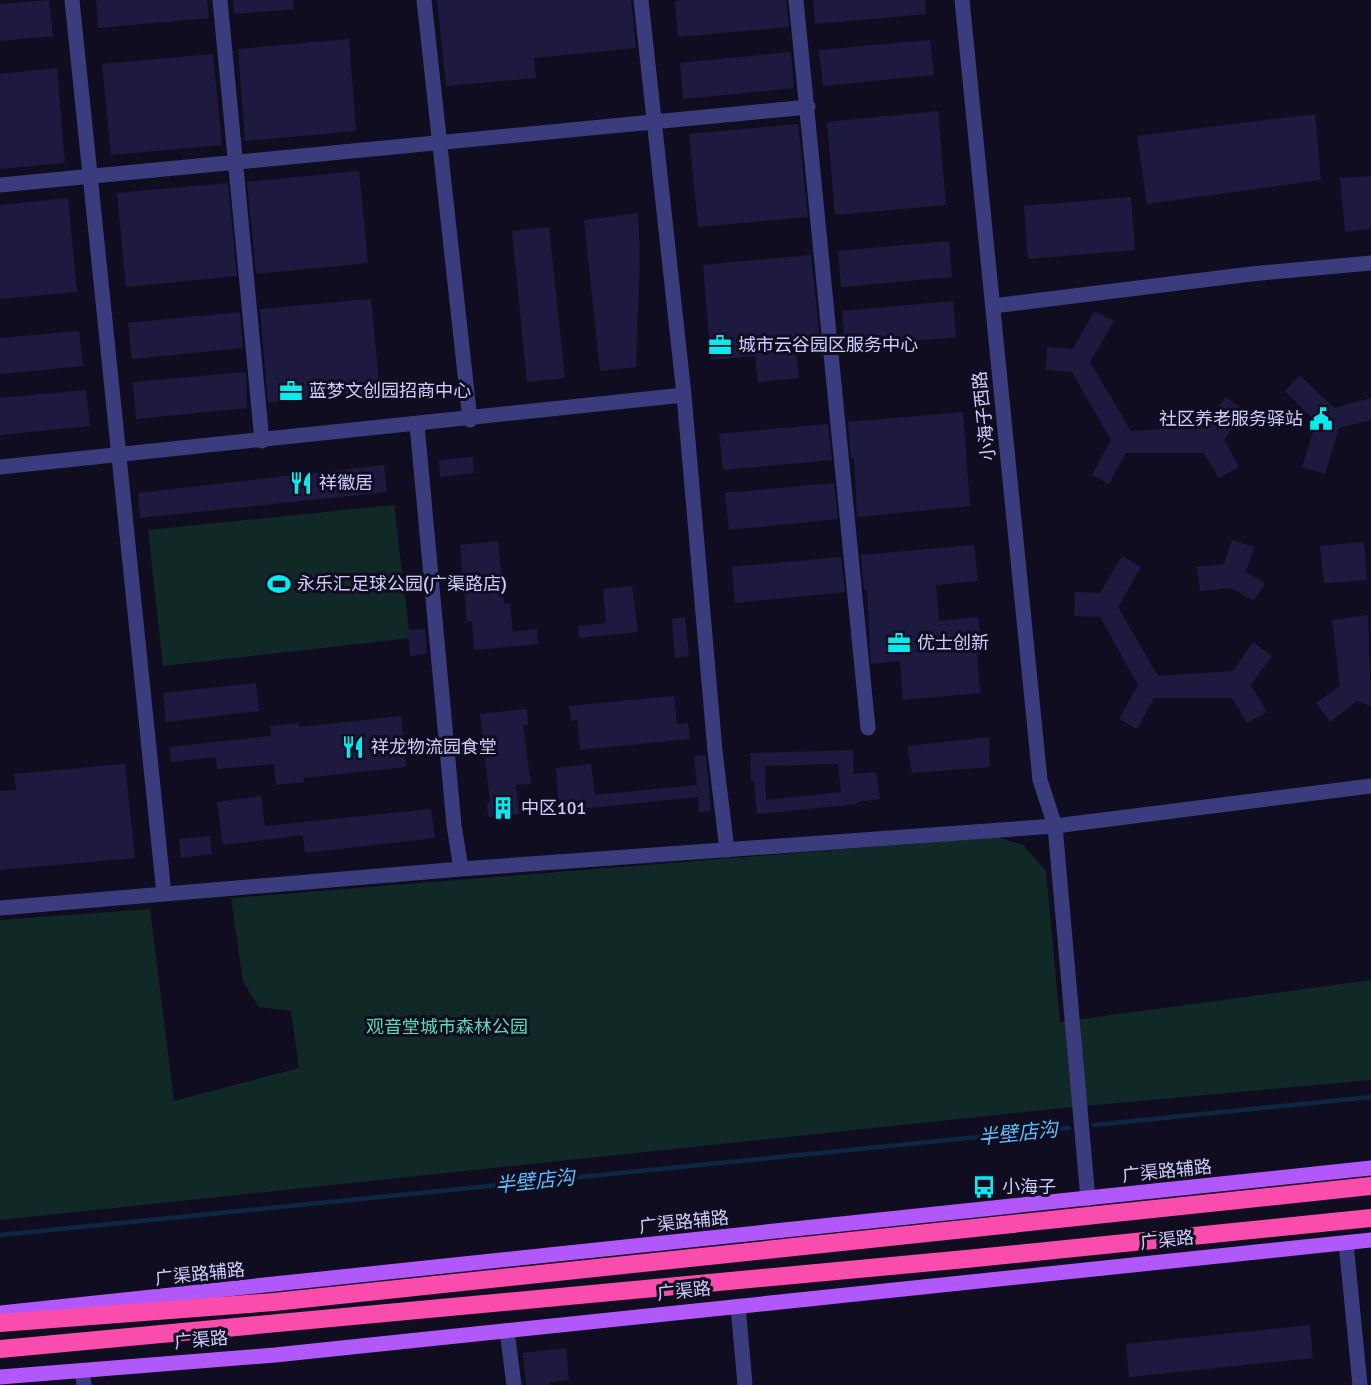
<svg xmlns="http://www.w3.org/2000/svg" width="1371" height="1385" font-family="Signika,'Noto Sans SC',sans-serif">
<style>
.green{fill:#102926}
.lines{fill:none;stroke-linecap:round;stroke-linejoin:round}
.stream{stroke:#0e2643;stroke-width:4.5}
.building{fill:#1e1a3f;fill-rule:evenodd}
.minor{stroke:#3a3c7d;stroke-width:15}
.major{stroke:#b058f9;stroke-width:15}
.highway{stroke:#f94cad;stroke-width:18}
.labels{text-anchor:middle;stroke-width:6;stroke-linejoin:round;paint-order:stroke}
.poi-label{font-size:18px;fill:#cfcdfd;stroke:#0f0d1f;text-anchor:start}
.street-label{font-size:18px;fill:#cfcdfd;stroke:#0f0d1f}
.park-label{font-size:18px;fill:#5cdab1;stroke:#0f0d1f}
.water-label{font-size:20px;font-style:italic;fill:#5fbefa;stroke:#0f0d1f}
</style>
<rect width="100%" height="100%" fill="#0f0d1f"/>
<path class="green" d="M394 505 410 638 163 666 148 530Z
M998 837 1023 845 1046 871 1060 1022 1371 980V1080L1063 1108 0 1220V920L150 909 174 1101 299 1068 291 1011 259 1007 243 982 231 898Z"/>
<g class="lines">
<path class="stream" d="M1094 1125 1371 1097
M0 1235 1069 1128"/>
</g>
<path class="building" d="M49 0 53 36 0 41V4Z
M96 0H207L209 18 98 28Z
M233 0H293L294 9 234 14Z
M437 0H631L636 48 534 58 536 78 446 86Z
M685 0H786L789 27 678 37 675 1Z
M813 0H925L926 14 815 24Z
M349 39 356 131 245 141 238 49Z
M930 40 934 75 823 86 819 50Z
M791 52 794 88 683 99 680 63Z
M213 54 222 145 111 155 102 64Z
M57 68 65 163 0 169V74Z
M938 111 946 205 835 215 827 122Z
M1315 114 1321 180 1147 204 1137 136Z
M798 124 808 217 698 227 689 134Z
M359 171 368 263 256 274 247 182Z
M1371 176V229L1345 232 1340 178Z
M228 183 237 276 126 287 117 193Z
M1131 197 1135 250 1028 259 1024 206Z
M68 198 77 292 0 299V205Z
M638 213 640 255 636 367 600 371 584 220Z
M549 227 565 378 527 382 512 231Z
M949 241 952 277 841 287 838 251Z
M811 255 821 349 796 352 799 378 758 382 755 356 711 360 703 265Z
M371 299 380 393 268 403 260 309Z
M953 301 956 337 845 347 842 311Z
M1094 311 1114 321 1090 362 1131 431 1205 426 1226 397 1245 411 1224 440 1239 467 1219 478 1204 453H1126L1109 484 1092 475 1111 440 1072 372 1046 370 1047 347 1073 349Z
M240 312 243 348 132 359 128 323Z
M79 331 83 366 0 374V338Z
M246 372 247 408 136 419 133 382Z
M1300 375 1334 408 1371 398V420L1339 428 1325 474 1302 467 1316 422 1285 391Z
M86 390 90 426 0 435V398Z
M963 412 970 506 857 517 854 458H851L848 422Z
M828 424 832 460 723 470 719 434Z
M473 457 474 473 440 477 439 460Z
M384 465 387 492 140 518 138 493Z
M834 483 838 519 729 530 725 493Z
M1232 540 1254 547 1246 572 1265 583 1254 601 1231 588 1200 591 1197 567 1224 564Z
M498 541 504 604 510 603 513 632 537 629 538 644 474 650 472 621 467 622 460 545Z
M1364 542 1367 580 1324 583 1320 546Z
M974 545 978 581 936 585 939 621 978 617 982 653 977 654 980 693 903 700 900 661 871 664 867 590H864L861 555Z
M1122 556 1141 567 1118 607 1158 676 1233 671 1253 642 1272 656 1251 685 1267 712 1247 723 1232 698H1154L1137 729 1119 719 1138 685 1100 617 1074 616 1075 592 1100 593Z
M841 557 845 592 735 603 732 567Z
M632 586 638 632 579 638 578 626 606 623 603 589Z
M1368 615 1371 706 1357 701 1330 722 1316 703 1340 686 1332 620Z
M685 617 689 656 675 658 672 619Z
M425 629 427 654 410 656 408 630Z
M256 683 259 711 166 722 163 693Z
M674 696 677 724 688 723 690 739 580 750 577 720 571 721 569 706Z
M527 709 528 725H523L531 784 516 785 519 814 488 817 487 803 490 802 480 714Z
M401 716 406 767 304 778V782L276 785 274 764 217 769 216 757 171 762 169 747 271 736 270 726 298 723 299 727Z
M989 737 990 767 912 773 907 746Z
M853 750 854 774 876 772 880 799 857 802V804L757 814 754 781H751L750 753ZM838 764 841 792 766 800 765 766Z
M706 755 711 811 699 812 698 797 559 811 556 768 591 764 595 795 697 785 694 756Z
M125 764 135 858 0 870V791L16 790 14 774Z
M261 796 265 826 431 809 435 838 305 853 303 835 223 845 217 802Z
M210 836 212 854 181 858 179 839Z
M1310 1325 1313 1358 1129 1377 1126 1344Z
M566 1348 569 1380 550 1382V1385H526L523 1353Z"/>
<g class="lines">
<path class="minor" d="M72 0 164 894
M220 0 262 441
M424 0 470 420
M641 0 684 395 715 751 727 850
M796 0 868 728
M962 0 1040 780 1055 826 1088 1199
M0 185 808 107
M993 306 1251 274 1371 263
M417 425 454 825 461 869
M0 467 684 395
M0 908 461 869 1055 826 1371 786
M1346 1243 1360 1385
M738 1306 745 1385
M507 1331 514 1385
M82 1371 84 1385"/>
<path class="major" d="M0 1313 1371 1168
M0 1377 275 1355 1371 1240"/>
<path class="highway" d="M0 1323 274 1302 1371 1186
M0 1349 966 1259 1371 1218"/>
</g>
<defs>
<g id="office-bare" transform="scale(1.8)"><path d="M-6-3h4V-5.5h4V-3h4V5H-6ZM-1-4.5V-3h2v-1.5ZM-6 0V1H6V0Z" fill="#08eaee" stroke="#0f0d1f" stroke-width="2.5" paint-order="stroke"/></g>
<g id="civic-bare" transform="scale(1.8)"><path d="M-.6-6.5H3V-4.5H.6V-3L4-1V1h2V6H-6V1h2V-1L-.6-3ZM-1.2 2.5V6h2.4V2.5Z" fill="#08eaee" stroke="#0f0d1f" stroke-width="2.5" paint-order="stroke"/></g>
<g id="restaurant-bare" transform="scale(1.8)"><path d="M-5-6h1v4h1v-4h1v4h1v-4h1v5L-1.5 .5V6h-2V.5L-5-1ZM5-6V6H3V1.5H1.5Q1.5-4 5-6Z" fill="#08eaee" stroke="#0f0d1f" stroke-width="2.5" paint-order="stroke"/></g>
<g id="stadium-bare" transform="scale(1.8)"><path d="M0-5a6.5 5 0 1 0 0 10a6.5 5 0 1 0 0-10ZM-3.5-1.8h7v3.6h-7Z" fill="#08eaee" stroke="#0f0d1f" stroke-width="2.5" paint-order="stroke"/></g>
<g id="building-bare" transform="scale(1.8)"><path d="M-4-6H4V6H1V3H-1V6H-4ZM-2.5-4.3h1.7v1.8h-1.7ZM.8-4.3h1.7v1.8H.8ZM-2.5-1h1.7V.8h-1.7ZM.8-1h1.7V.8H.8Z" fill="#08eaee" stroke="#0f0d1f" stroke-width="2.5" paint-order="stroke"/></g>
<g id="bus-bare" transform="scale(1.8)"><path d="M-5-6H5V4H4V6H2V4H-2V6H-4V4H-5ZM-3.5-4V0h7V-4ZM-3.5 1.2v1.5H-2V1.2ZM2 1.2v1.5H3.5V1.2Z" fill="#08eaee" stroke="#0f0d1f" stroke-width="2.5" paint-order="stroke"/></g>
</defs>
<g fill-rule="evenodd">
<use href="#office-bare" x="720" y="345"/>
<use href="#office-bare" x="291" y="391"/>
<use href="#civic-bare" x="1321" y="419"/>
<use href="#restaurant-bare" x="301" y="483"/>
<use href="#stadium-bare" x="279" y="584"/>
<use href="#office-bare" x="899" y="643"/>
<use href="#restaurant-bare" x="353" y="747"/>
<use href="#building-bare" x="503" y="808"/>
<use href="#bus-bare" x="984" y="1187"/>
</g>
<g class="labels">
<g class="poi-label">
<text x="738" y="351">城市云谷园区服务中心</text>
<text x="309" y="397">蓝梦文创园招商中心</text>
<text x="1303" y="425" text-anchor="end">社区养老服务驿站</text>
<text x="319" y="489">祥徽居</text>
<text x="297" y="590">永乐汇足球公园(广渠路店)</text>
<text x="917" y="649">优士创新</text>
<text x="371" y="753">祥龙物流园食堂</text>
<text x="521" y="814">中区101</text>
<text x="1002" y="1193">小海子</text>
</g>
<g class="street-label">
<text transform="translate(984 416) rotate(-96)" y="6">小海子西路</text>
<text transform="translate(1167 1171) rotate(-6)" y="6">广渠路辅路</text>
<text transform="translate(684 1222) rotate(-6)" y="6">广渠路辅路</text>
<text transform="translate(1167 1240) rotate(-6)" y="6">广渠路</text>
<text transform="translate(200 1274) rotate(-6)" y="6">广渠路辅路</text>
<text transform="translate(684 1291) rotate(-6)" y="6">广渠路</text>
<text transform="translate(201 1340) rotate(-5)" y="6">广渠路</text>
</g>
<g class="park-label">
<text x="447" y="1033">观音堂城市森林公园</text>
</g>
<g class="water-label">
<text transform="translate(1018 1133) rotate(-6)" y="7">半壁店沟</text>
<text transform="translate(535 1181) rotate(-6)" y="7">半壁店沟</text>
</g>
</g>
</svg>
